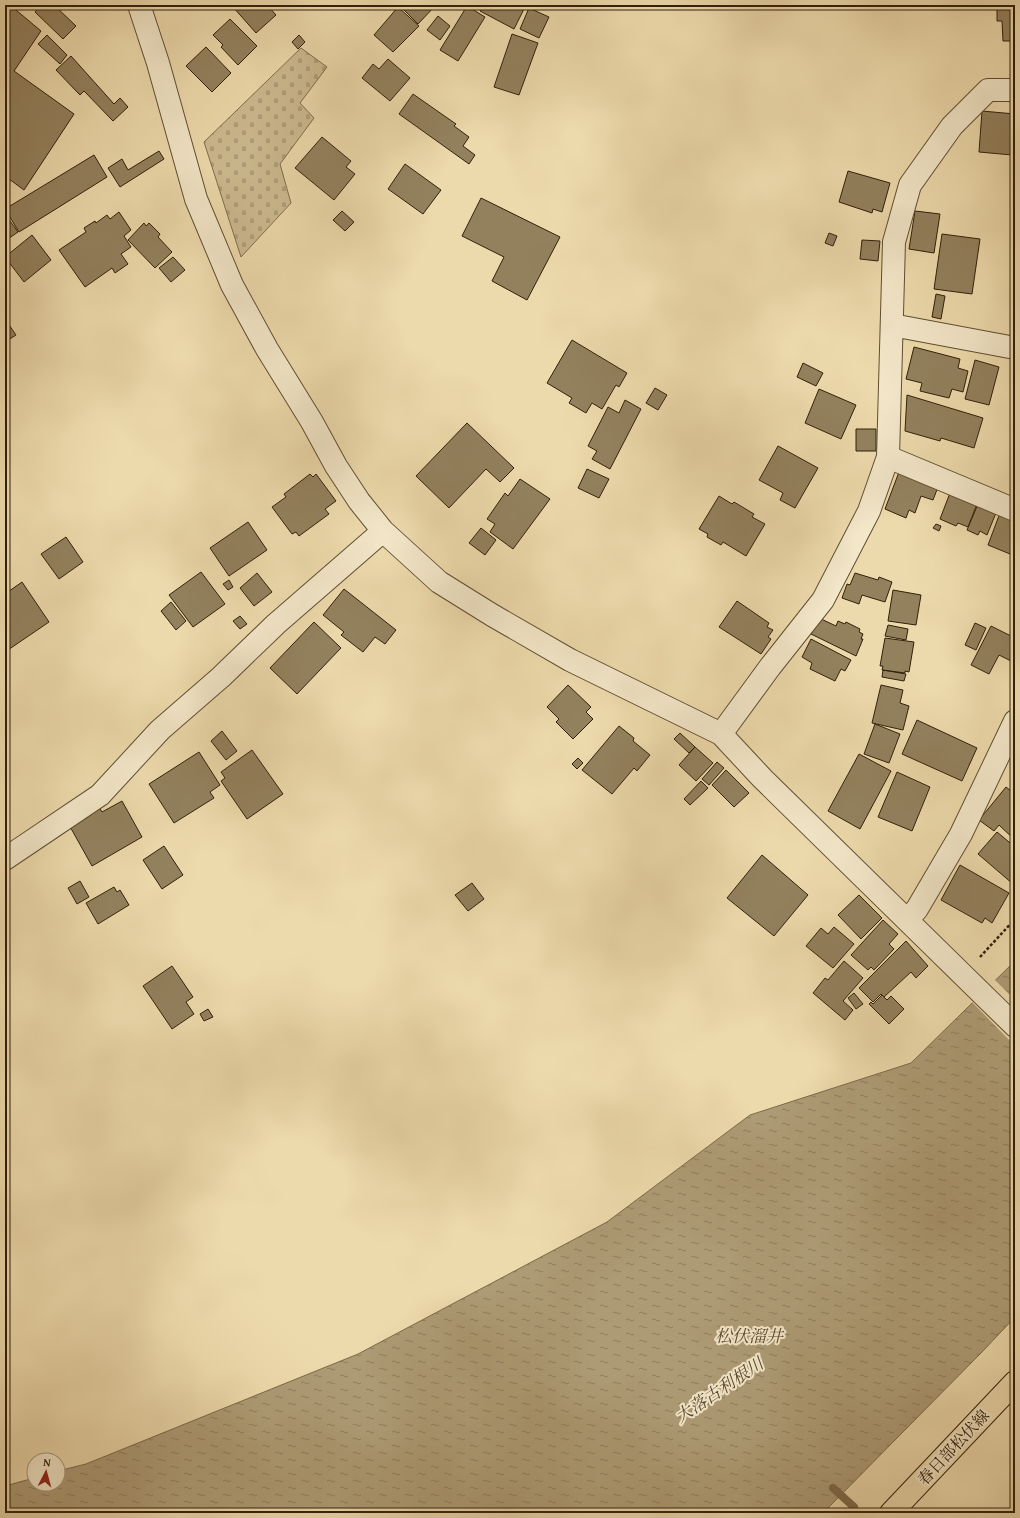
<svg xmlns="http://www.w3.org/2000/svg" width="1020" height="1518" font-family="'Gentium Book Plus','Noto Serif JP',serif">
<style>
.cemetery{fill:url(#cemetery-stones);stroke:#7f6d4d}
.water{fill:url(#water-ripples);stroke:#7b6a4a}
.pier{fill:#eddaac}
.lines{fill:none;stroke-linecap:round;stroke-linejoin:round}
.stream{stroke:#7b6a4a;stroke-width:8}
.building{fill:#93815e;stroke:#31200a}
.minor-casing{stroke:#604e32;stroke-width:24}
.major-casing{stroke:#31200a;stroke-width:24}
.path{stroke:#31200a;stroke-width:2.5;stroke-dasharray:3 2;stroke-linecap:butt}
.minor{stroke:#f3e7c9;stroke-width:22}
.major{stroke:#eddaac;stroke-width:22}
.labels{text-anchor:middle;stroke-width:4;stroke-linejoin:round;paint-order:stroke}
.street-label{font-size:16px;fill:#31200a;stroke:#f3e7c9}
.water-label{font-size:17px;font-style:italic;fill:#5c4b2f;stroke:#f3e7c9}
</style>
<defs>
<pattern id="cemetery-stones" width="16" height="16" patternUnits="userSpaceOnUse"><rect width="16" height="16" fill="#cdba90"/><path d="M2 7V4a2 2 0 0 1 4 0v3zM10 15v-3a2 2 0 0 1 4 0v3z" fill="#b0a07b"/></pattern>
<pattern id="water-ripples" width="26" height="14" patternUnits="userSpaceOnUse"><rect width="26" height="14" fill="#ad9b75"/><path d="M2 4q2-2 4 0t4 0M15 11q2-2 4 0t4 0" fill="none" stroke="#8d7e5e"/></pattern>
</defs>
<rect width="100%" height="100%" fill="#eddaac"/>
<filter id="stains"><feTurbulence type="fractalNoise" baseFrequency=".005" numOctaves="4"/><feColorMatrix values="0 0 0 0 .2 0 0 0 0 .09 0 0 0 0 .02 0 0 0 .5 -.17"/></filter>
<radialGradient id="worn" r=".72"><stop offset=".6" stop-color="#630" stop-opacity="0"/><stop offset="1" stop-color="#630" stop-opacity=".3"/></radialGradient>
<path class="cemetery" d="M301 48 327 67 300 103 314 118 280 164 291 203 241 257 204 142Z"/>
<path class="water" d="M1015 961V1317L982 1352 823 1513H5V1486L34 1478V1484H58V1471L86 1464 358 1354 607 1222 750 1115 911 1063Z"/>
<path class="pier" d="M994 979 1015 1000V1046L971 1001Z"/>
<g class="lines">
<path class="stream" d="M833 1488 854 1507"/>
</g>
<path class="building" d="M5 5H10L41 31 14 71 74 114 24 190 5 176Z
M41 5H54L76 26 63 39 35 12Z
M235 5H267L276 15 256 33 233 7Z
M399 5H436L418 24Z
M483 5H526L514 29 480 11Z
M1015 5V41H1003L1002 21H997V6Z
M467 6 485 17 458 61 440 50Z
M398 7 419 26 393 52 374 35Z
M529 8 549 17 539 38 520 29Z
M438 16 450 26 440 40 427 30Z
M230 19 257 46 238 65 221 47 223 45 213 35Z
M512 34 538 43 519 95 494 87Z
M47 35 67 55 60 64 38 44Z
M299 35 305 42 298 49 292 42Z
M206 47 231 73 212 92 186 66Z
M71 56 114 104 120 98 128 107 113 121 84 91 80 95 56 70Z
M388 59 410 78 390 101 362 78 373 64 379 69Z
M413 94 456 124 454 126 469 137 463 146 475 155 469 164 399 114Z
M982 111 1015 114V161H1011L1012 155 979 152Z
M322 137 351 161 346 167 355 174 334 200 295 168Z
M159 151 164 159 120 187 108 168 122 159 128 170Z
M94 155 107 177 19 232 5 209Z
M405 164 441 190 423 214 388 189Z
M848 171 890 183 882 212 873 209 872 213 839 202Z
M481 198 560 237 527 300 492 281 504 257 462 236Z
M342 211 354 222 345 231 333 220Z
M915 211 940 214 934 253 909 249Z
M119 212 131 230 124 236 131 247 121 254 128 264 115 273 112 268 85 287 59 250 86 232 84 228 95 221 96 223 107 215 110 219Z
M5 214 18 232 5 241Z
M144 223 146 226 149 223 160 234 158 237 172 252 155 268 128 240Z
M829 233 837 236 833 246 825 243Z
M942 234 980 239 972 294 934 289Z
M32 235 51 260 24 282 5 257Z
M862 240 880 241 878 261 860 259Z
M173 257 185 270 171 282 159 268Z
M936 294 945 296 941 319 932 317Z
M5 319 16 335 5 342Z
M572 340 627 373 619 387 616 385 602 409 592 403 586 413 569 403 572 398 547 383Z
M914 347 960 359 958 368 968 371 963 392 952 389 949 398 920 391 922 383 906 379Z
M975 360 999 367 989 405 965 399Z
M803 363 823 373 816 386 797 377Z
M655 388 667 395 658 410 646 403Z
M819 389 856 405 841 439 805 423Z
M907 395 983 418 974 448 941 438 940 441 905 431Z
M625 400 641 409 610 469 592 459 597 451 588 446 608 407 619 413Z
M467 423 514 468 500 482 486 469 449 508 416 476Z
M856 429H876V451H856Z
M778 446 818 468 795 508 780 500 783 493 759 480Z
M587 469 609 479 599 498 578 488Z
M899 472 938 487 933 500 921 496 915 513 909 510 906 518 885 509Z
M310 474 313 477 316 474 336 501 325 509 329 514 299 536 296 532 292 534 272 507 286 497 284 494Z
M520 479 550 499 513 549 490 532 495 524 487 519 505 493 508 496Z
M950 493 977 504 968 527 958 523 956 526 940 519Z
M719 496 732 504 734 502 754 514 752 517 765 524 746 556 723 542 721 545 707 537 708 534 699 529Z
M978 504 996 513 987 535 980 531 978 535 967 530Z
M1000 513 1015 519V556L988 545Z
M248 522 267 550 229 576 210 548Z
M936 524 941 526 939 531 933 528Z
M481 528 496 540 485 555 469 543Z
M66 537 83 562 59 579 41 554Z
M201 572 225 604 193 627 169 595Z
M257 573 272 592 254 606 240 588Z
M855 573 878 580 879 577 892 582 885 602 862 595 859 604 842 598 847 584 850 585Z
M229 580 233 587 228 590 223 584Z
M22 582 49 622 5 652V594Z
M344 589 396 630 385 644 375 637 363 652 341 635 344 632 323 615Z
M893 590 921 595 916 625 888 621Z
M737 601 769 623 767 627 773 630 768 637 771 639 761 654 719 627Z
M171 602 186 621 176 630 161 611Z
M240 616 247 624 240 629 233 621Z
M819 618 836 626 838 621 845 624 846 622 860 629 859 632 863 634 861 639H863L856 656 811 634Z
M314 622 341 648 297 694 270 668Z
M975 623 986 628 976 650 965 645Z
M888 625 908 629 906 640 885 636Z
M991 626 1015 638V663L999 655 989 674 971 665Z
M885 638 914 642 909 672 905 671V673L882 670 883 666H880Z
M811 639 851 660 845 671 841 669 835 681 810 669 812 663 802 657Z
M883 670 906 674 904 681 882 677Z
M568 685 591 707 586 712 593 719 573 739 556 722 559 719 547 707Z
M881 685 903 690 900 703 909 706 903 730 872 723Z
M917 720 977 748 962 781 902 754Z
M875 724 900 734 889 763 864 754Z
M619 726 634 738 633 741 650 755 637 771 634 768 612 794 582 770Z
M222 731 237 751 226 760 211 741Z
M680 733 695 747 689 753 674 739Z
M695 747 713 763 696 781 679 765Z
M252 750 283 794 247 819 221 781 225 778 221 772Z
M199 752 220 785 210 792 214 798 174 823 149 784Z
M859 754 891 771 860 829 828 811Z
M578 758 583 763 577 769 572 764Z
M717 762 724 768 709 785 702 779Z
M726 770 749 793 734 807 712 785Z
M897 772 930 787 912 831 878 817Z
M701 781 708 788 690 805 684 799Z
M1006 787 1015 794V840L999 825 994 831 979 820Z
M122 801 142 837 92 866 68 823 99 807 102 812Z
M997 832 1015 847V882L1013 884 978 854Z
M164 846 183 875 162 889 143 860Z
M762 855 808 895 774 936 727 898Z
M960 865 1009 893 992 923 985 918 982 923 941 900Z
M80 881 89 897 77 904 68 888Z
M472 883 484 899 468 911 455 895Z
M114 887 117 892 120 890 129 905 98 924 86 903Z
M859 895 882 918 861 939 838 915Z
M883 920 898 934 889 944 894 949 874 970 871 967 868 970 851 955Z
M834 927 854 944 833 968 806 946 821 928 828 934Z
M906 941 928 966 916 978 911 972 884 997 881 994 873 1002 859 988Z
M844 961 863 978 843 1001 853 1010 845 1020 813 993 825 978 828 980Z
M172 966 193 997 186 1002 194 1014 172 1029 143 986Z
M854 993 863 1004 856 1009 848 998Z
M882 995 887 1000 891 996 904 1009 889 1024 869 1004 871 1002 873 1004Z
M208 1009 213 1017 204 1021 200 1014Z"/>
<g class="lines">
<g class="minor-casing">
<path id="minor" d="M139 5 158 63 196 199 232 285 267 349 312 422 336 466 359 501 383 531 439 582 492 615 570 660 721 734 762 778 1015 1026
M892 325 1015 348
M888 457 1015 510
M721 734 770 667 823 600 869 511 888 457 894 242 910 185 952 126 988 90H1015
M5 859 100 795 160 730 221 677 276 624 383 531
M907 920 917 909 961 834 1015 721"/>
</g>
<g class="major-casing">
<path id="major" d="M891 1513 1015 1382"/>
</g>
<path class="path" d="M980 957 1015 919
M863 1513 867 1509"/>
<use href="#minor" class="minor"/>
<use href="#major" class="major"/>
</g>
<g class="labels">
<g class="street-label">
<text transform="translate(953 1447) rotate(-47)" y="6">春日部松伏線</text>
</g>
<g class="water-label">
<text x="749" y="1342">松伏溜井</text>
<text transform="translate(719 1390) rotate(-34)" y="6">大落古利根川</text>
</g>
</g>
<rect width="1020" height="1518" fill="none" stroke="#eddaac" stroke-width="20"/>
<rect x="6" y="6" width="1008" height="1506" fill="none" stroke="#31200a" stroke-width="2"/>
<rect x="10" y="10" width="1000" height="1498" fill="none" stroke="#31200a"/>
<g transform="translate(46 1472) rotate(6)"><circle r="19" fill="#f3e7c9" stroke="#a5977d"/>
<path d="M0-3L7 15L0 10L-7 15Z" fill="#8f2418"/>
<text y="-6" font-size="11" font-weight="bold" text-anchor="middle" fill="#31200a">N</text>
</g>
<rect width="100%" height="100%" filter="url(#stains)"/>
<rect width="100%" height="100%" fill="url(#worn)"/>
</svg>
